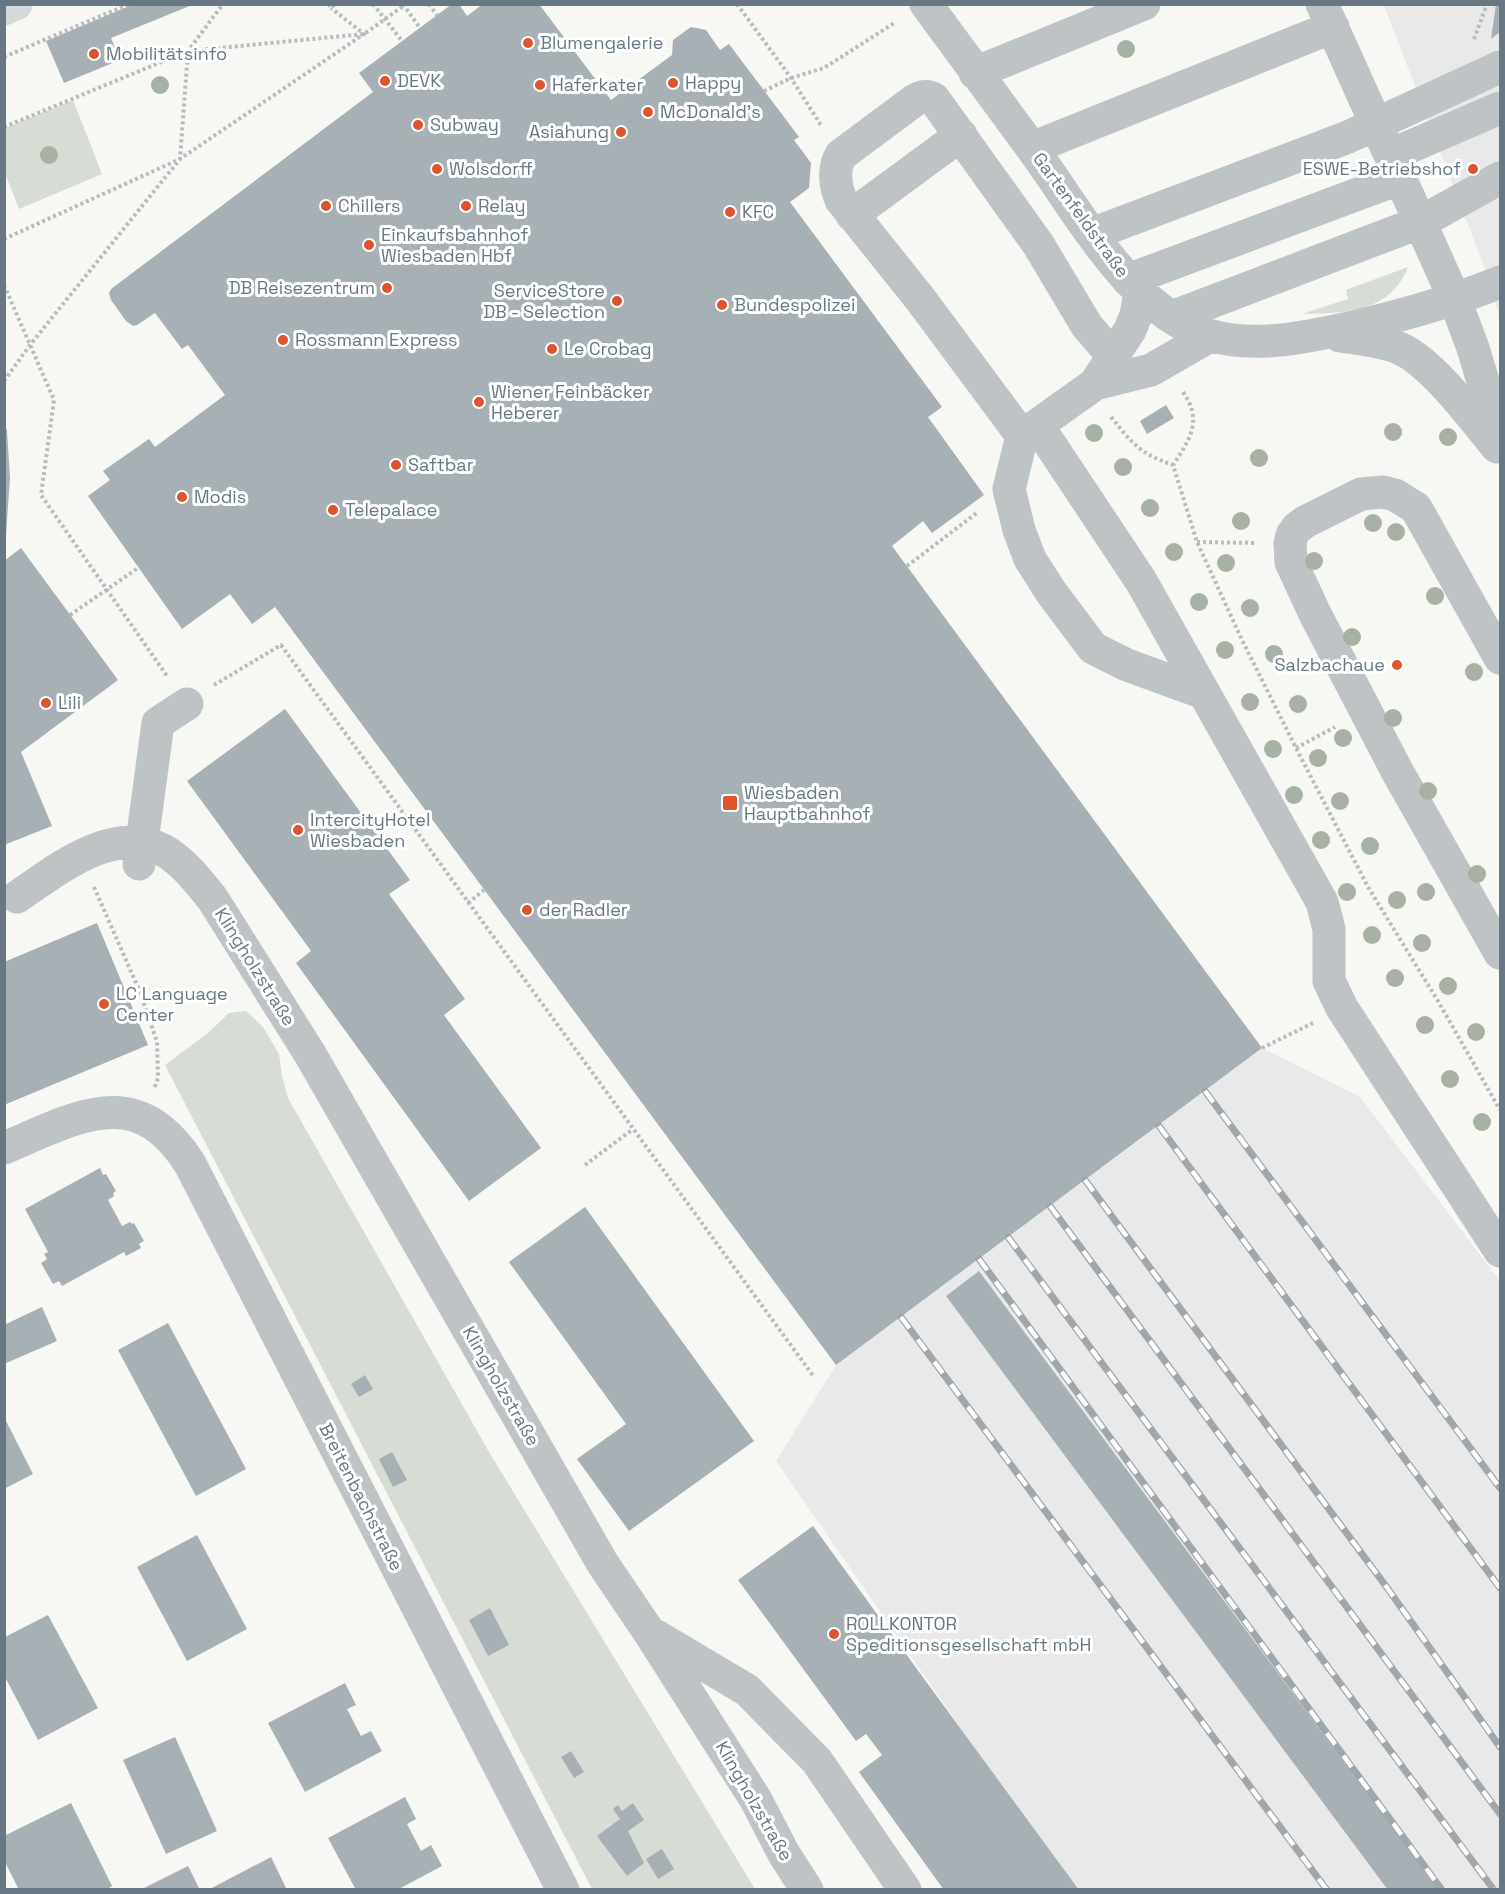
<svg xmlns="http://www.w3.org/2000/svg" width="1505" height="1894" font-family="'Space Grotesk',sans-serif">
<style>
.built{fill:#e8e9e8}
.green{fill:#d7dcd4}
.building{fill:#a7b0b5}
.lines{fill:none;stroke-linecap:round;stroke-linejoin:round}
.path{stroke:#b9bcbe;stroke-width:4;stroke-dasharray:3 3;stroke-linecap:butt}
.minor{stroke:#bec3c6;stroke-width:33}
.major{stroke:#d5d9dc;stroke-width:33}
.rail-casing{stroke:#a0a7ac;stroke-width:7}
.rail{stroke:#fff;stroke-width:4.5;stroke-dasharray:14;stroke-linecap:butt}
.tree{fill:#a7b1a4}
.poi-dot{fill:#dd542f;stroke:#fff;stroke-width:2}
.labels{text-anchor:middle;stroke-width:6;stroke-linejoin:round;paint-order:stroke}
.poi-label{font-size:18px;fill:#677884;stroke:#fff;text-anchor:start}
.street-label{font-size:18px;fill:#677884;stroke:#fff}
</style>
<rect width="100%" height="100%" fill="#f7f7f4"/>
<path class="built" d="M1384 5H1500V319L1485 269Z
M1262 1048 1360 1097 1500 1281V1889H1072L776 1461 836 1365Z"/>
<path class="green" d="M73 100 102 174 19 209 5 173V128Z
M1408 267C1390 313 1345 313 1302 314L1348 299 1346 290Z
M246 1011 263 1027 279 1054 282 1076 288 1098 489 1452 755 1889H592L165 1065 208 1033 229 1013Z"/>
<path class="building" d="M134 4 192 5 111 38 120 60 64 83 46 41Z
M452 4H459L467 16 483 4H539L611 100 672 55 673 40 691 27 706 30 720 50 729 44 738 56 799 137 794 140 811 163 809 188 790 202 942 407 928 417 984 495 932 533 923 521 892 546 1262 1048 836 1365 275 607 252 624 230 594 182 629 88 496 110 480 103 471 149 439 155 447 225 395 188 345 182 349 155 313 137 325 133 326 126 321 111 300 109 293 111 289 373 92 359 73Z
M1496 4H1500V32L1491 39Z
M1166 405 1174 418 1147 434 1140 421Z
M4 423 7 430 10 478 6 535Z
M21 548 118 680 21 752 52 826 4 845V561Z
M285 709 410 880 389 894 465 999 444 1015 541 1148 469 1201 296 963 311 951 187 781Z
M97 923 148 1045 4 1105V962Z
M100 1168 103 1175 106 1174 116 1191 113 1193 114 1196 108 1200 122 1226 130 1222 132 1224 134 1223 144 1241 139 1244 141 1248 126 1256 124 1252 62 1286 59 1281 53 1284 41 1263 47 1259 44 1254 48 1252 25 1209Z
M585 1207 754 1441 629 1531 577 1459 626 1424 509 1262Z
M979 1271 1439 1890H1388L946 1296Z
M42 1307 57 1341 4 1364V1325Z
M168 1323 246 1469 196 1496 118 1350Z
M365 1375 373 1389 359 1397 351 1384Z
M4 1417 33 1474 4 1489Z
M392 1452 407 1480 393 1487 379 1459Z
M813 1526 930 1687 1079 1890H944L859 1772 882 1755 866 1734 856 1741 738 1580Z
M197 1535 247 1629 187 1661 137 1567Z
M490 1608 509 1645 488 1656 469 1620Z
M48 1615 98 1708 38 1740 5 1677V1637Z
M345 1683 356 1705 347 1709 361 1736 371 1731 382 1751 305 1792 268 1723Z
M175 1737 217 1831 166 1854 123 1760Z
M571 1751 584 1772 574 1778 561 1757Z
M405 1797 416 1819 407 1824 421 1851 431 1845 442 1866 397 1890H356L328 1838Z
M71 1803 112 1886 106 1890H19L4 1860V1836Z
M633 1803 644 1820 628 1831 644 1863 627 1876 597 1836 620 1819 613 1809 618 1805 622 1811Z
M662 1849 674 1869 658 1879 646 1859Z
M271 1857 287 1890H208Z
M188 1866 200 1890H140Z"/>
<g class="lines">
<path class="path" d="M329 4 331 8 335 4
M373 4 402 41
M403 4 420 28
M429 4 437 15
M737 4 791 78 822 127
M1474 39 1487 4
M4 57 129 4
M764 91 791 78 824 68 896 22
M4 127 188 51 364 34 406 4
M4 239 180 159 364 34 331 8
M4 285 54 400 41 495 167 676
M4 381 30 345 180 159 188 51 223 4
M1183 392C1203 420 1190 440 1173 465L1197 542 1242 640 1296 748 1368 887 1438 1001 1500 1110
M1111 417C1132 443 1140 454 1173 465
M1197 542 1256 543
M907 566 978 512
M70 615 138 568
M214 685 281 645 814 1377
M1296 748 1335 727
M94 887 140 992 157 1042 158 1078 154 1089
M468 903 484 890
M1262 1048 1313 1023
M585 1165 633 1129"/>
<path class="minor" d="M926 4C962 53 998 102 1034 151 1079 212 1132 313 1209 335 1255 349 1307 337 1353 327 1404 315 1452 302 1500 282
M1322 4 1455 300 1473 348 1500 438
M975 73 1144 4
M1032 148 1333 27
M1391 155 1500 108
M852 215 961 135
M1092 234 1348 137 1500 67
M1128 280 1401 178
M1140 292 1136 315 1130 330 1095 384 1022 436 1009 489 1019 530 1030 559 1051 592 1093 648 1127 665 1204 693
M1172 317 1421 222 1500 178
M1340 336C1359 339 1381 341 1399 348 1432 362 1473 418 1497 447
M1095 384 1151 370 1210 336
M1038 426 1141 581 1322 902 1329 929V981L1342 1008 1500 1251
M1022 436 921 300 841 200C835 186 833 168 841 155L915 100C922 96 927 95 934 99L1038 244 1087 326 1114 357
M1500 658 1416 508 1395 495 1383 492 1361 494 1305 522 1297 528 1292 535 1290 543 1291 562 1315 614 1397 771 1500 953
M139 864 158 723 187 704
M17 897C57 870 112 824 163 850 183 861 198 881 212 898L310 1054 603 1564 649 1632 756 1800 784 1854 807 1890
M4 1148C78 1117 137 1080 190 1164L563 1890
M656 1636 747 1690 817 1761 905 1890"/>
<path class="major" d="M4 9 16 4"/>
<g class="rail-casing">
<path id="rail" d="M1205 1091 1500 1488
M1159 1126 1500 1588
M1085 1180 1388 1589 1500 1747
M1050 1206 1500 1814
M1008 1237 1494 1890
M979 1259 1442 1890
M901 1317 1327 1890"/>
</g>
<use href="#rail" class="rail"/>
</g>
<g class="tree">
<circle cx="1126" cy="49" r="9"/>
<circle cx="160" cy="85" r="9"/>
<circle cx="49" cy="155" r="9"/>
<circle cx="1393" cy="432" r="9"/>
<circle cx="1094" cy="433" r="9"/>
<circle cx="1448" cy="437" r="9"/>
<circle cx="1259" cy="458" r="9"/>
<circle cx="1123" cy="467" r="9"/>
<circle cx="1150" cy="508" r="9"/>
<circle cx="1241" cy="521" r="9"/>
<circle cx="1373" cy="523" r="9"/>
<circle cx="1396" cy="532" r="9"/>
<circle cx="1174" cy="552" r="9"/>
<circle cx="1314" cy="561" r="9"/>
<circle cx="1226" cy="563" r="9"/>
<circle cx="1435" cy="596" r="9"/>
<circle cx="1199" cy="602" r="9"/>
<circle cx="1250" cy="608" r="9"/>
<circle cx="1352" cy="637" r="9"/>
<circle cx="1225" cy="650" r="9"/>
<circle cx="1274" cy="654" r="9"/>
<circle cx="1474" cy="672" r="9"/>
<circle cx="1250" cy="702" r="9"/>
<circle cx="1298" cy="704" r="9"/>
<circle cx="1393" cy="718" r="9"/>
<circle cx="1343" cy="738" r="9"/>
<circle cx="1273" cy="749" r="9"/>
<circle cx="1318" cy="758" r="9"/>
<circle cx="1428" cy="791" r="9"/>
<circle cx="1294" cy="795" r="9"/>
<circle cx="1340" cy="801" r="9"/>
<circle cx="1321" cy="840" r="9"/>
<circle cx="1370" cy="846" r="9"/>
<circle cx="1477" cy="874" r="9"/>
<circle cx="1347" cy="892" r="9"/>
<circle cx="1426" cy="892" r="9"/>
<circle cx="1397" cy="900" r="9"/>
<circle cx="1372" cy="935" r="9"/>
<circle cx="1422" cy="943" r="9"/>
<circle cx="1395" cy="978" r="9"/>
<circle cx="1448" cy="986" r="9"/>
<circle cx="1425" cy="1025" r="9"/>
<circle cx="1476" cy="1032" r="9"/>
<circle cx="1450" cy="1079" r="9"/>
<circle cx="1482" cy="1122" r="9"/>
</g>
<g class="poi-dot">
<circle cx="528" cy="43" r="6"/>
<circle cx="94" cy="54" r="6"/>
<circle cx="385" cy="81" r="6"/>
<circle cx="673" cy="83" r="6"/>
<circle cx="540" cy="85" r="6"/>
<circle cx="648" cy="112" r="6"/>
<circle cx="418" cy="125" r="6"/>
<circle cx="621" cy="132" r="6"/>
<circle cx="437" cy="169" r="6"/>
<circle cx="1473" cy="169" r="6"/>
<circle cx="326" cy="206" r="6"/>
<circle cx="466" cy="206" r="6"/>
<circle cx="730" cy="212" r="6"/>
<circle cx="369" cy="245" r="6"/>
<circle cx="387" cy="288" r="6"/>
<circle cx="617" cy="301" r="6"/>
<circle cx="722" cy="305" r="6"/>
<circle cx="283" cy="340" r="6"/>
<circle cx="552" cy="349" r="6"/>
<circle cx="479" cy="402" r="6"/>
<circle cx="396" cy="465" r="6"/>
<circle cx="182" cy="497" r="6"/>
<circle cx="333" cy="510" r="6"/>
<circle cx="1397" cy="665" r="6"/>
<circle cx="46" cy="703" r="6"/>
<rect x="722" y="795" width="16" height="16" rx="3"/>
<circle cx="298" cy="830" r="6"/>
<circle cx="527" cy="910" r="6"/>
<circle cx="104" cy="1004" r="6"/>
<circle cx="834" cy="1634" r="6"/>
</g>
<g class="labels">
<g class="poi-label">
<text x="540" y="49">Blumengalerie</text>
<text x="106" y="60">Mobilitätsinfo</text>
<text x="397" y="87">DEVK</text>
<text x="685" y="89">Happy</text>
<text x="552" y="91">Haferkater</text>
<text x="660" y="118">McDonald's</text>
<text x="430" y="131">Subway</text>
<text x="609" y="138" text-anchor="end">Asiahung</text>
<text x="449" y="175">Wolsdorff</text>
<text x="1461" y="175" text-anchor="end">ESWE-Betriebshof</text>
<text x="338" y="212">Chillers</text>
<text x="478" y="212">Relay</text>
<text x="742" y="218">KFC</text>
<text x="381" y="241">Einkaufsbahnhof<tspan x="381" dy="21">Wiesbaden Hbf</tspan></text>
<text x="375" y="294" text-anchor="end">DB Reisezentrum</text>
<text x="605" y="297" text-anchor="end">ServiceStore<tspan x="605" dy="21">DB - Selection</tspan></text>
<text x="734" y="311">Bundespolizei</text>
<text x="295" y="346">Rossmann Express</text>
<text x="564" y="355">Le Crobag</text>
<text x="491" y="398">Wiener Feinbäcker<tspan x="491" dy="21">Heberer</tspan></text>
<text x="408" y="471">Saftbar</text>
<text x="194" y="503">Modis</text>
<text x="345" y="516">Telepalace</text>
<text x="1385" y="671" text-anchor="end">Salzbachaue</text>
<text x="58" y="709">Lili</text>
<text x="744" y="799">Wiesbaden<tspan x="744" dy="21">Hauptbahnhof</tspan></text>
<text x="310" y="826">IntercityHotel<tspan x="310" dy="21">Wiesbaden</tspan></text>
<text x="539" y="916">der Radler</text>
<text x="116" y="1000">LC Language<tspan x="116" dy="21">Center</tspan></text>
<text x="846" y="1630">ROLLKONTOR<tspan x="846" dy="21">Speditionsgesellschaft mbH</tspan></text>
</g>
<g class="street-label">
<text transform="translate(1081 215) rotate(54)" y="6">Gartenfeldstraße</text>
<text transform="translate(255 967) rotate(58)" y="6">Klingholzstraße</text>
<text transform="translate(501 1386) rotate(60)" y="6">Klingholzstraße</text>
<text transform="translate(361 1497) rotate(63)" y="6">Breitenbachstraße</text>
<text transform="translate(754 1801) rotate(60)" y="6">Klingholzstraße</text>
</g>
</g>
<rect width="1505" height="1894" fill="none" stroke="#677884" stroke-width="12"/>
</svg>
